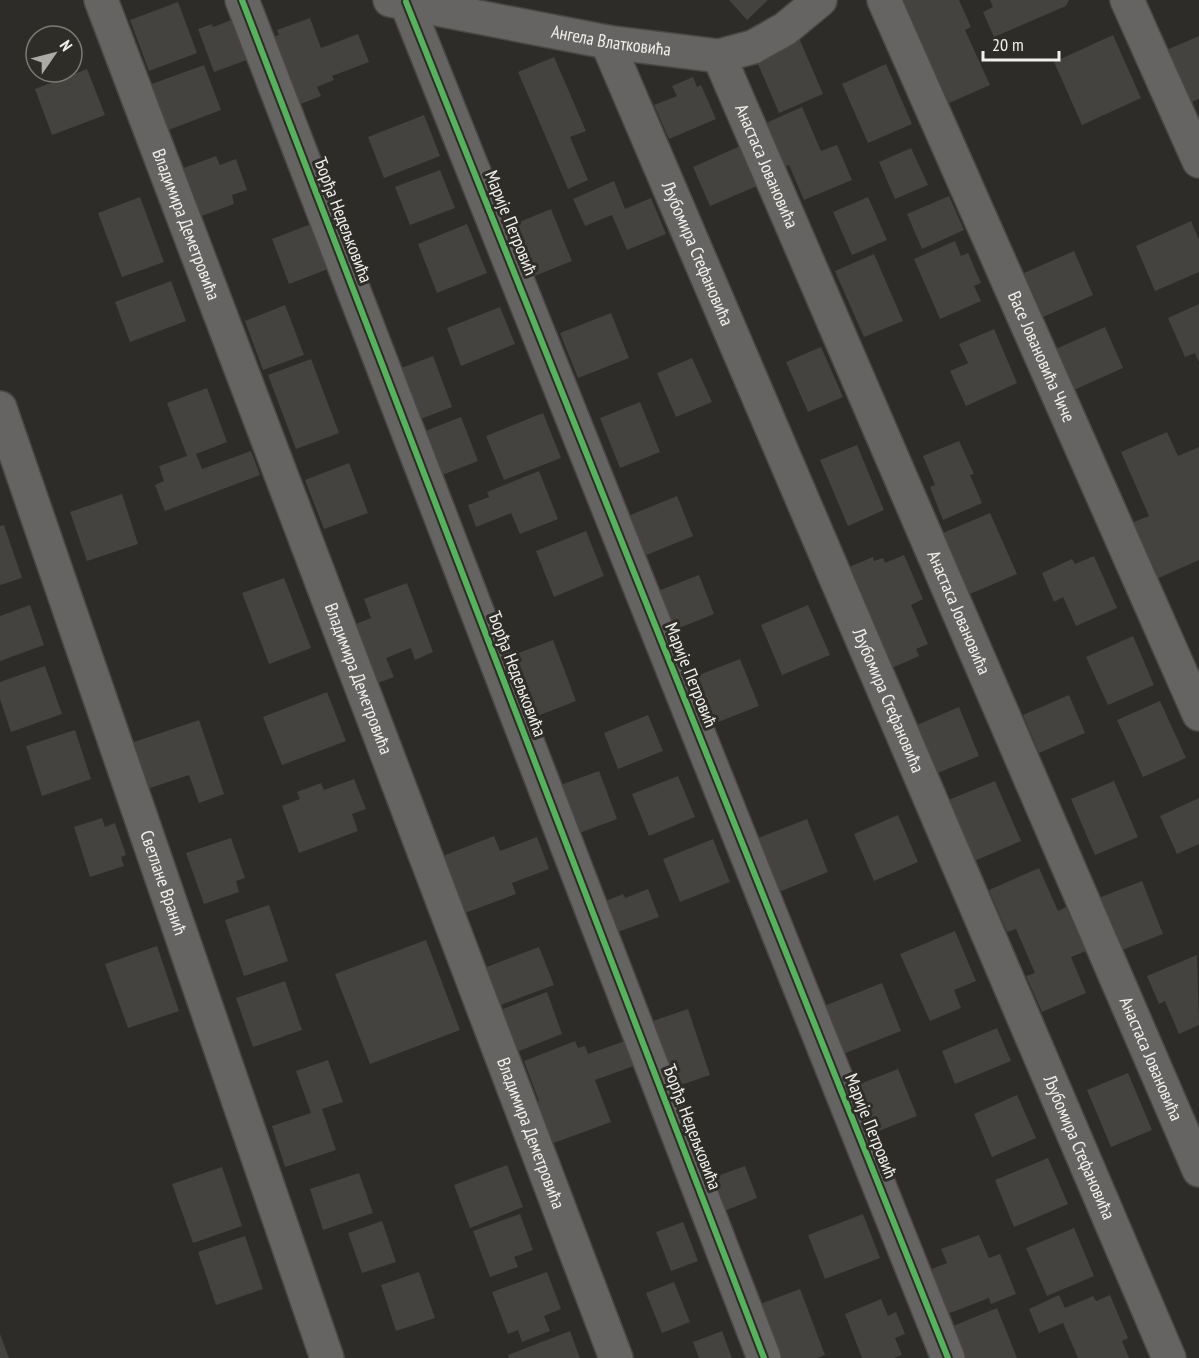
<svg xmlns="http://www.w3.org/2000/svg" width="1199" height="1358" font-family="'PT Sans Narrow',sans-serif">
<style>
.building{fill:#444340}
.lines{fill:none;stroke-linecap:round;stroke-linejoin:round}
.minor-casing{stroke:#494845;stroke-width:36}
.minor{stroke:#656462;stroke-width:33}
.cycleway-casing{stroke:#2e2d27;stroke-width:10}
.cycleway{stroke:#56b35d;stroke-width:6}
.labels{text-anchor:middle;stroke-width:6;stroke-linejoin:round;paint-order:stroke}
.street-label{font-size:18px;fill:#f1f0ec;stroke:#2e2d27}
</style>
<rect width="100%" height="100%" fill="#2d2c28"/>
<path class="building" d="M729 0H768L747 20Z
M897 0H959L971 27 965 30 990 85 949 103 924 48 919 50Z
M990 0H1069L1066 6 994 37 983 12 993 7Z
M178 2 197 53 149 71 130 20Z
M239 17 255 57 214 72 198 29 212 24 213 27Z
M310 18 321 48 358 34 369 62 332 76 334 80 317 87 321 96 293 107 267 39 279 35 277 30Z
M1113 35 1141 98 1082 125 1054 62Z
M1199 36V99L1185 105 1162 52Z
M799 38 823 94 779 113 755 57Z
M554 57 586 131 570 137 588 180 568 189 518 72Z
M886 64 912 124 868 143 842 84Z
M204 65 221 110 166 131 149 85Z
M87 69 105 115 52 135 35 89Z
M693 77 697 87 701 85 716 119 669 139 654 105 677 96 672 86Z
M802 107 821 151 837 145 852 180 804 200 789 165 778 170 759 126Z
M424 115 440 156 384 178 368 137Z
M740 146 757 186 710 206 693 167Z
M911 148 928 185 895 199 879 162Z
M216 156 220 165 236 159 247 190 232 195 234 204 199 217 181 169Z
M440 170 455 208 410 225 395 187Z
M614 181 625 209 651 198 666 234 627 250 612 215 585 226 573 199Z
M949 196 964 230 922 249 907 214Z
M140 197 164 262 122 277 98 213Z
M868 197 887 240 852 255 833 212Z
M551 209 572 261 532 277 512 225Z
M1191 221 1199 240V272L1155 291 1136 246Z
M311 224 328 269 289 284 272 239Z
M467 224 487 273 437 293 418 244Z
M955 241 961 256 968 253 981 283 974 286 981 301 940 319 914 259Z
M1074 251 1093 295 1043 317 1024 273Z
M874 254 903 321 864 337 835 271Z
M171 281 186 321 130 342 115 302Z
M1199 304V363L1195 353 1185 357 1168 318Z
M285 305 304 355 263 370 245 321Z
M500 307 515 344 461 366 447 328Z
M611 313 629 358 578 378 560 333Z
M1105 327 1123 368 1067 393 1049 352Z
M994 329 1017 383 966 406 950 371 968 363 959 344Z
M821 347 843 397 808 412 786 362Z
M433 356 452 407 413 422 393 371Z
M692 358 712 402 676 417 657 373Z
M311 359 339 433 296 449 268 375Z
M207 388 227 442 196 454 202 469 251 451 260 475 165 511 155 485 164 481 159 466 187 456 167 403Z
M640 402 660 452 620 468 600 418Z
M543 413 561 458 504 480 486 436Z
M461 417 478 461 432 479 415 435Z
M1167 432 1178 456 1199 447V560L1154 580 1129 524 1149 516 1121 452Z
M959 441 974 474 970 475 982 503 943 520 930 487 935 485 923 456Z
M857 445 884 510 848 526 820 460Z
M349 463 368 513 324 529 305 480Z
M539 471 558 519 520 534 511 513 476 527 468 505 489 497 487 492Z
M122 494 138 544 87 561 70 512Z
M677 496 693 536 644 556 628 516Z
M990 513 1017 574 970 594 943 533Z
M4 525 22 578 0 585V526Z
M586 531 604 576 554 597 536 551Z
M904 555 923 599 911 605 928 644 916 649 919 656 892 668 889 660 885 662 850 581 855 580 849 567 873 557 874 561 883 558 885 563Z
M1094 556 1117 608 1076 626 1063 597 1054 602 1042 573 1072 559 1075 564Z
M699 575 714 614 674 630 658 591Z
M284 578 311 648 269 664 242 593Z
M407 583 433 652 415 660 411 648 386 658 394 677 370 686 348 627 371 618 364 599Z
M30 605 44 645 0 661V616Z
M808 605 830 655 782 675 761 625Z
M1133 636 1154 685 1108 705 1086 657Z
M553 640 576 701 527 720 503 659Z
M740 659 759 706 708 726 689 679Z
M45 666 62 714 11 732 0 699V682Z
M327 692 346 741 282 765 263 717Z
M1069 695 1085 733 1039 753 1023 715Z
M1160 701 1186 758 1143 777 1117 720Z
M959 707 979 756 933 775 912 727Z
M648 715 663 751 618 769 604 733Z
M199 720 224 794 199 803 189 775 144 790 128 744Z
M75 730 91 779 42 796 26 746Z
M599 771 617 819 574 835 555 787Z
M678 776 695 817 649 836 632 794Z
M354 779 366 809 352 814 358 831 299 853 282 806 300 799 297 792 321 783 324 790Z
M995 781 1021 841 972 862 946 801Z
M1114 781 1138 837 1095 855 1071 799Z
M1199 798V844L1177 854 1160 816Z
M898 815 918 862 874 881 854 834Z
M102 818 105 827 115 823 126 855 121 857 124 866 90 877 74 827Z
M807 819 828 872 774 894 753 840Z
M494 836 500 851 537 837 549 869 512 883 516 894 465 913 443 856Z
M231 838 245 878 236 881 239 892 204 904 186 853Z
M713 839 730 882 680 902 663 859Z
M1039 868 1058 911 1066 907 1086 951 1071 957 1086 993 1042 1012 1026 976 1035 973 1016 929 1007 932 989 890Z
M1142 881 1163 934 1117 952 1096 899Z
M648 889 659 917 615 933 603 902 623 894 625 898Z
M269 905 288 961 244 976 225 920Z
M955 931 976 981 954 990 961 1008 930 1021 900 954Z
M426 940 460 1030 370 1064 335 974Z
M157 946 179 1011 128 1028 105 964Z
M539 947 554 985 498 1006 484 968Z
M1197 955 1199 1025 1179 1034 1165 1001 1159 1004 1147 976Z
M285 981 302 1030 253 1047 236 998Z
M882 983 901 1031 843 1054 824 1006Z
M547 992 562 1034 514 1053 498 1011Z
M688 1009 710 1075 669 1089 647 1023Z
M997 1028 1011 1061 955 1084 942 1051Z
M575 1041 578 1048 585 1046 588 1054 625 1041 634 1066 595 1080 611 1122 551 1144 535 1103 539 1101 524 1061Z
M328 1060 343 1102 322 1109 336 1150 285 1167 272 1126 311 1113 296 1071Z
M898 1069 917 1116 871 1134 852 1087Z
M1128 1073 1152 1130 1111 1147 1087 1090Z
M1017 1095 1036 1138 992 1157 974 1114Z
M1048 1158 1068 1204 1014 1227 995 1180Z
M507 1165 523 1207 470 1228 454 1185Z
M745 1166 757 1198 719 1213 706 1180Z
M222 1167 242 1226 193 1243 172 1184Z
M359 1173 373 1213 323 1230 310 1189Z
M520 1214 533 1250 514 1257 518 1267 490 1277 473 1231Z
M863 1214 880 1258 825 1279 808 1235Z
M382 1221 396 1262 362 1273 348 1233Z
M683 1222 698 1261 671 1271 656 1232Z
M1074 1228 1094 1276 1047 1296 1026 1248Z
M979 1235 989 1258 1000 1254 1016 1294 991 1304 989 1298 942 1316 924 1272 947 1263 941 1249Z
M245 1236 263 1289 216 1305 198 1252Z
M419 1272 435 1318 396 1331 381 1285Z
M547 1272 561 1309 544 1316 550 1331 522 1342 518 1330 508 1334 492 1292Z
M674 1282 690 1322 662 1333 646 1293Z
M800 1289 825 1355 817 1358H772L752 1307Z
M1059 1295 1065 1308 1093 1296 1096 1301 1110 1295 1128 1338 1122 1341 1129 1358H1078L1063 1323 1039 1333 1029 1309Z
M881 1299 888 1316 896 1312 905 1334 895 1338 902 1355 894 1358H862L845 1314Z
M997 1308 1017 1358H966L953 1326Z
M570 1331 580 1358H509L508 1355Z
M722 1331 732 1358H699L693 1342Z
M0 1334 9 1358H0Z"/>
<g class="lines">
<g class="minor-casing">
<g id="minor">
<path id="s1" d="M101 0 616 1358"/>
<path d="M242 0 764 1358"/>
<path id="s2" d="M390 0 607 42 719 56 753 47 785 29 820 0"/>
<path id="s3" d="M884 0 1199 714"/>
<path d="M1127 0 1199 161"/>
<path d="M406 2 948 1358"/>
<path id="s4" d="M607 42 1169 1358"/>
<path id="s5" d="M719 56 1199 1170"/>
<path id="s6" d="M0 408 327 1358"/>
</g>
</g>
<use href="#minor" class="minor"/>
<g class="cycleway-casing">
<path id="cycleway" d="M242 0 764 1358
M406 2 948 1358"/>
</g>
<use href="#cycleway" class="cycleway"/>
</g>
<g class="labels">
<g class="street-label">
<text dy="6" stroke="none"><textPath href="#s2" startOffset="225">Ангела Влатковића</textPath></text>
<text dy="6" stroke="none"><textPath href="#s5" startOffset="120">Анастаса Јовановића</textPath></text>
<text transform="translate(343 220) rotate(69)" y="6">Ђорђа Недељковића</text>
<text transform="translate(511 223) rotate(68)" y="6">Марије Петровић</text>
<text dy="6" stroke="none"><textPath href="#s1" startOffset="240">Владимира Деметровића</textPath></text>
<text dy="6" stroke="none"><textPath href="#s4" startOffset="230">Љубомира Стефановића</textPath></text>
<text dy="6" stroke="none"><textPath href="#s3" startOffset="390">Васе Јовановића Чиче</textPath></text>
<text dy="6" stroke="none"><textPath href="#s5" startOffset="606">Анастаса Јовановића</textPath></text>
<text transform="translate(517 674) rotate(69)" y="6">Ђорђа Недељковића</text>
<text transform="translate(691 675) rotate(68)" y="6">Марије Петровић</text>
<text dy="6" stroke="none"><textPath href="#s1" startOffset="726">Владимира Деметровића</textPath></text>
<text dy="6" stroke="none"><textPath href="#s4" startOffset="716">Љубомира Стефановића</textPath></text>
<text dy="6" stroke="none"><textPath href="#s6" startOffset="502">Светлане Вранић</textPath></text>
<text dy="6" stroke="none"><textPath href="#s5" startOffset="1092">Анастаса Јовановића</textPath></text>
<text transform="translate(871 1126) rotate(68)" y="6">Марије Петровић</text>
<text transform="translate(692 1127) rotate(69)" y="6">Ђорђа Недељковића</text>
<text dy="6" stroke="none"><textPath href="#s1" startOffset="1212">Владимира Деметровића</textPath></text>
<text dy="6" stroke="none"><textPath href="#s4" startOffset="1202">Љубомира Стефановића</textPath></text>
</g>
</g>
<g transform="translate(54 54) rotate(55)"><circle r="28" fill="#2e2d27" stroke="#7c7b76" stroke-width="1.5"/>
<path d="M0-4.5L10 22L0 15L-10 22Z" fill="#acaba7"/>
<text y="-9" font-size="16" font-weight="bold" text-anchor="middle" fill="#f1f0ec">N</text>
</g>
<path d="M983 51v9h76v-9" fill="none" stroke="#f1f0ec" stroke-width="3"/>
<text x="992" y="51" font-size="18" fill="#f1f0ec" stroke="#2e2d27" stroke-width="4.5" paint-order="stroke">20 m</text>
</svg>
